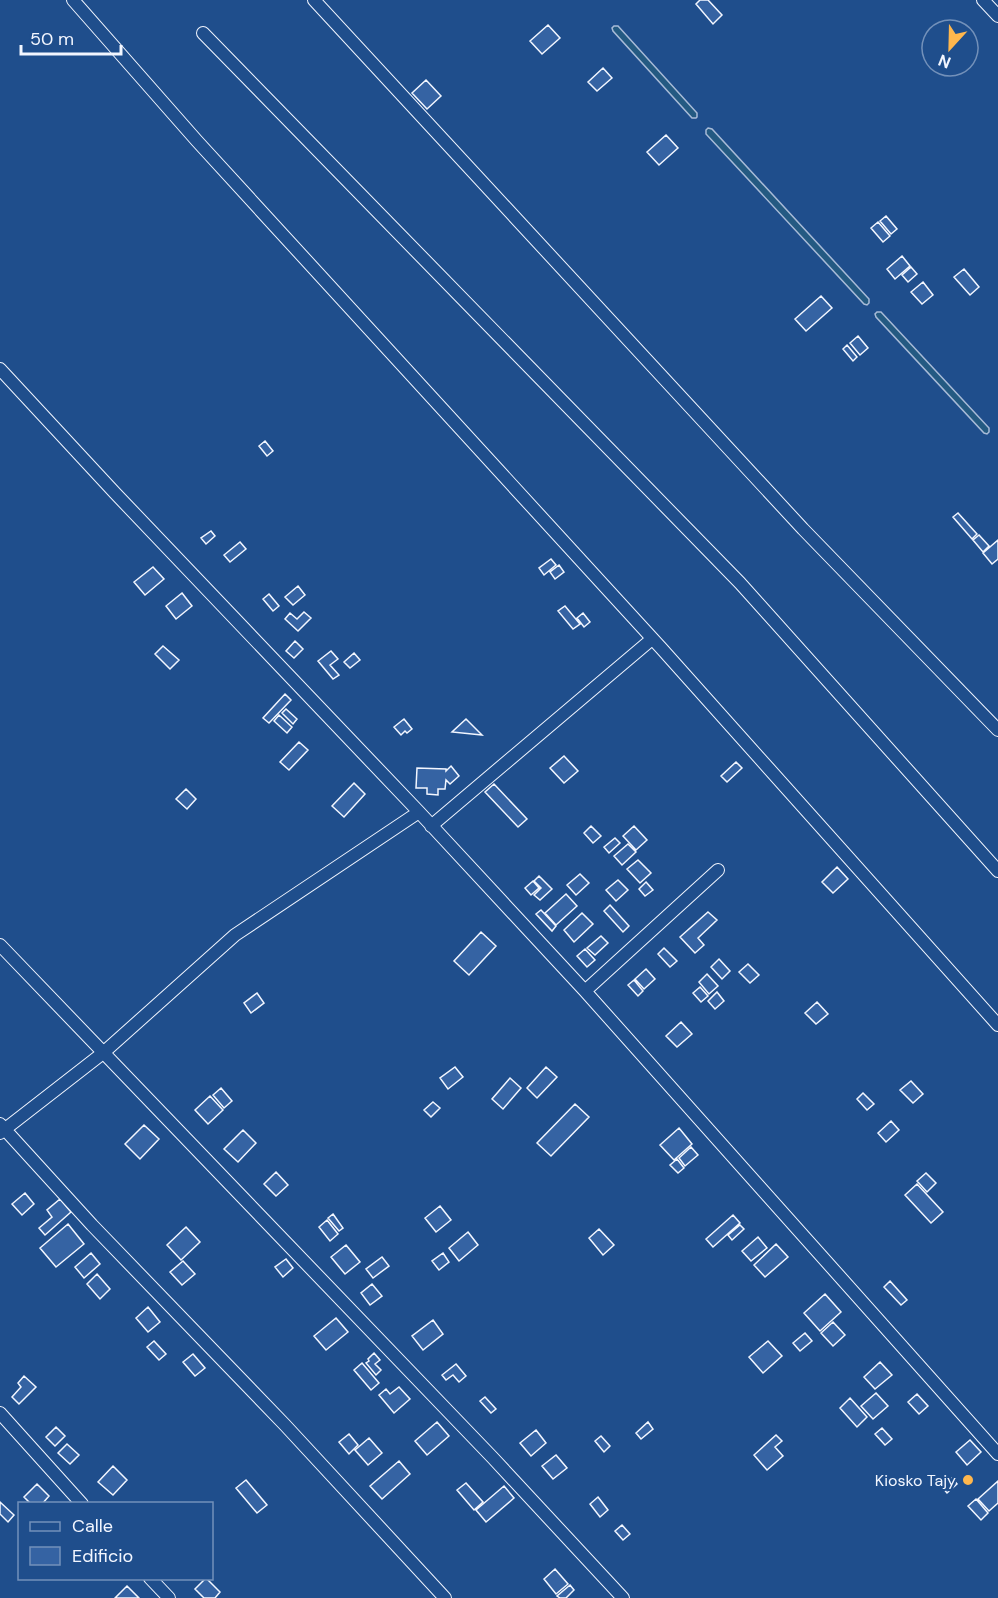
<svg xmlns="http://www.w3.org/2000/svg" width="998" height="1598" font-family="'DM Sans',sans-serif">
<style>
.green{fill:#245a82;stroke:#a8bbd7;stroke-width:1.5}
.building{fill:#3563a3;stroke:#f2f6ff;stroke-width:1.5}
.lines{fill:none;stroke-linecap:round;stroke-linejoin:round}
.street-casing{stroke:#f2f6ff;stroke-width:14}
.street{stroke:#1f4e8c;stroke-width:12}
.poi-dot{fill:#ffb74d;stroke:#1f4e8c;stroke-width:2}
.labels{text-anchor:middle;stroke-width:4.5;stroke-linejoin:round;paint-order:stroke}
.poi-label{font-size:16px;fill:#f2f6ff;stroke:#1f4e8c;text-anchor:end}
</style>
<rect width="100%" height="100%" fill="#1f4e8c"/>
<path class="green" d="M614 26H618L697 113V117L696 118H692L613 31 612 28Z
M708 128 712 129 869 299V303L867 305 864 304 706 134V130Z
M877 312H881L989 428V432L987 434 984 433 876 317 875 314Z"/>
<path class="building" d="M700 0H708L722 15 713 24 696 4Z
M548 25 560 38 542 54 530 41Z
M603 68 612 78 597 91 588 82Z
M426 80 441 96 427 109 412 93Z
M666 135 678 148 659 165 647 152Z
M886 216 897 229 891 234 880 221Z
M878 222 890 236 883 242 871 228Z
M902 256 910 266 895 279 887 269Z
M911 267 917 274 908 282 902 275Z
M964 269 979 287 970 295 954 277Z
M923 282 933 295 922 304 911 292Z
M821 296 832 308 806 331 795 319Z
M858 336 868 348 860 355 850 343Z
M847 345 857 357 853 361 843 349Z
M265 441 273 451 267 456 259 446Z
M958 513 977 534 972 539 953 517Z
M211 531 215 536 206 544 201 538Z
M979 535 989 546 983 552 973 540Z
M998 540V559L992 564 983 553Z
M240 542 246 549 230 562 224 555Z
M551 559 556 565 544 575 539 568Z
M559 565 564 572 555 579 550 572Z
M153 567 164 579 145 595 134 582Z
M298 586 305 595 293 605 285 597Z
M182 593 192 606 176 619 166 606Z
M269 594 279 606 273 611 263 599Z
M565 606 580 624 573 629 558 611Z
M304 612 311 618 298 631 285 619 290 613 297 619Z
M583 613 590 622 584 627 577 618Z
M295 641 303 649 294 658 286 651Z
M163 646 179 660 170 669 155 654Z
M331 651 338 659 330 665 339 675 333 679 318 661Z
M354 653 360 660 350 668 344 662Z
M285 694 291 700 269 723 263 718Z
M286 709 297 719 293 724 282 713Z
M279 715 292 727 287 733 274 721Z
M404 719 412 729 407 733 405 731 401 735 394 727Z
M466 719 482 735 452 732Z
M299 742 308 750 289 770 280 762Z
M564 756 578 771 564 783 550 768Z
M736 762 742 768 727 782 721 776Z
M451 766 459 776 450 784 446 780 445 789H438V795L427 794V788H416L417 768 446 769V771Z
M354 783 365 794 344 817 332 806Z
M494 784 527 819 518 827 485 792Z
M186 789 196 799 187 809 176 799Z
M591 826 601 836 593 843 584 833Z
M634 826 647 840 636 850 623 836Z
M615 838 620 843 609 853 604 847Z
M628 844 636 852 622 865 614 856Z
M638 860 651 873 640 883 627 869Z
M837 867 848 879 833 893 822 882Z
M580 874 589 883 576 895 567 885Z
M539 876 552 889 540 900 534 895 541 888 534 881Z
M618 880 628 890 616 901 606 890Z
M533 881 539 888 531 895 525 888Z
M646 882 653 890 645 896 639 889Z
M566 894 577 906 556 925 545 913Z
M610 905 629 926 623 932 604 911Z
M541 910 556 926 552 931 536 914Z
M708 912 717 920 698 938 704 945 695 953 680 937Z
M582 913 593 924 574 942 564 930Z
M481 932 496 946 469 975 454 961Z
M601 936 608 943 595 955 587 948Z
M664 948 677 961 670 967 658 954Z
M585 949 595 960 587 967 577 956Z
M719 959 730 971 722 979 711 967Z
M748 964 759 975 750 983 739 972Z
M646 969 655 979 644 989 635 979Z
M707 974 718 986 709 994 699 982Z
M634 980 643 991 638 996 628 985Z
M700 987 708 996 701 1002 693 993Z
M717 992 724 1001 715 1009 708 1001Z
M257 993 264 1003 251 1013 244 1003Z
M817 1002 828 1014 816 1024 805 1013Z
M681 1022 692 1034 677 1047 666 1036Z
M455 1067 463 1077 448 1089 440 1078Z
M546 1067 557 1077 537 1098 527 1088Z
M510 1078 521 1088 503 1109 492 1099Z
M911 1081 923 1094 913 1103 900 1090Z
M221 1088 232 1101 224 1108 213 1095Z
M863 1093 874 1104 867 1110 857 1099Z
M210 1096 223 1110 208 1124 195 1110Z
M433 1102 440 1108 431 1117 424 1110Z
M575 1104 589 1117 551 1156 537 1143Z
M891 1121 899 1130 886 1142 878 1133Z
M144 1125 159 1139 140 1159 125 1144Z
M679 1128 692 1144 674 1160 660 1145Z
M243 1130 256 1143 238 1162 224 1149Z
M691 1147 698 1155 685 1166 679 1158Z
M677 1159 684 1168 678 1173 670 1165Z
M276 1172 288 1185 276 1196 264 1184Z
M926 1173 936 1183 927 1192 917 1181Z
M917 1184 943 1212 931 1223 905 1195Z
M25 1193 34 1204 22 1215 12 1204Z
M60 1199 71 1212 45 1235 39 1228 52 1217 47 1210Z
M440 1206 451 1220 436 1232 425 1218Z
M333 1214 343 1228 339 1231 328 1218Z
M733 1215 740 1223 713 1247 706 1239Z
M327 1220 338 1234 330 1241 319 1227Z
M68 1224 84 1244 56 1267 40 1248Z
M740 1225 744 1229 732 1240 728 1235Z
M186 1227 200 1242 181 1260 167 1245Z
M599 1229 614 1245 603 1255 589 1238Z
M468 1232 478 1245 459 1261 449 1248Z
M758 1237 767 1248 751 1261 742 1251Z
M776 1244 788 1257 765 1277 754 1265Z
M346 1245 360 1262 345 1274 331 1257Z
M91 1253 100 1264 84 1278 75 1267Z
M443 1253 449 1262 439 1270 432 1261Z
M382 1257 389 1266 373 1278 366 1269Z
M286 1259 293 1268 283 1277 275 1267Z
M183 1261 195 1274 182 1285 170 1272Z
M97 1274 110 1289 100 1299 87 1284Z
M890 1281 907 1300 901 1305 884 1287Z
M372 1284 382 1296 370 1305 361 1293Z
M825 1294 841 1312 820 1331 804 1313Z
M148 1307 160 1322 148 1332 136 1318Z
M336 1318 348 1332 326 1350 314 1336Z
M433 1320 443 1334 423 1350 412 1336Z
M833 1322 845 1335 833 1346 821 1333Z
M805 1333 812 1341 800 1351 793 1343Z
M154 1341 166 1354 159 1360 147 1347Z
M768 1341 782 1356 763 1373 749 1357Z
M374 1353 380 1360 375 1364 381 1370 376 1375 366 1363 369 1361 368 1359Z
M193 1354 205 1368 195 1376 183 1362Z
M880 1362 892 1375 875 1389 864 1377Z
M362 1363 379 1383 371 1390 354 1370Z
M456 1364 466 1376 459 1382 453 1375 446 1380 442 1375Z
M24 1376 36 1387 19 1404 12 1397 21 1387 18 1383Z
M399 1387 410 1399 394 1413 379 1395 386 1389 390 1394Z
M876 1393 888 1406 873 1419 861 1406Z
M917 1394 928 1406 919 1414 908 1402Z
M485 1397 496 1409 491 1413 480 1401Z
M850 1398 867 1417 857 1427 840 1408Z
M437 1422 449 1436 427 1455 415 1441Z
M648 1422 653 1429 641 1439 636 1433Z
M56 1427 65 1436 55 1446 46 1437Z
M882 1428 892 1439 885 1445 875 1434Z
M536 1430 546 1443 531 1456 520 1443Z
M349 1434 358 1445 349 1454 339 1442Z
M776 1435 782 1441 775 1447 783 1456 767 1470 754 1455Z
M601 1436 610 1446 604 1452 595 1441Z
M369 1438 382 1453 368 1465 355 1450Z
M970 1440 981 1452 967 1465 956 1452Z
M67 1444 79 1455 70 1464 58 1453Z
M556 1455 567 1468 553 1479 542 1466Z
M399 1461 410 1474 382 1499 370 1486Z
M113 1466 127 1480 113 1495 98 1482Z
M952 1478 957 1484 947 1493 942 1487Z
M246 1480 267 1505 257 1513 236 1488Z
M998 1481V1503L989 1511 978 1499Z
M466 1483 483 1502 474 1510 457 1490Z
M37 1484 49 1496 42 1504H31L24 1497Z
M504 1486 514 1498 486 1522 476 1510Z
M598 1497 608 1510 600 1517 590 1504Z
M976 1499 988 1513 981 1520 968 1506Z
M0 1502 14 1515 8 1522 0 1514Z
M622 1525 630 1534 623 1540 615 1531Z
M555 1569 568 1584 556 1594 544 1579Z
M206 1578 220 1592 215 1598H204L195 1589Z
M570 1585 574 1590 566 1598H560L557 1596Z
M127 1586 139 1598H115Z"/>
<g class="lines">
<g class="street-casing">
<path id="street" d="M73 0 197 141 662 649 998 1025
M314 0 803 529 998 730
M983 0 998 16
M203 33 740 583 998 871
M0 369 115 493 419 812 585 991 998 1454
M431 826 652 639
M0 945 492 1457 623 1598
M585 991 718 870
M0 1124 92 1225 285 1425 445 1598
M0 1133 103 1053 235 935 419 812
M0 1413 82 1504
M150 1578 169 1598"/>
</g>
<use href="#street" class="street"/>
</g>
<circle class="poi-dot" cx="968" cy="1480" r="6"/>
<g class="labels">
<g class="poi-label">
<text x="956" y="1486">Kiosko Tajy</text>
</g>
</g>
<rect x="18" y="1502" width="195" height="78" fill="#1f4e8c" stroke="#7391ba" stroke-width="1.5"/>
<rect x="30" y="1522" width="30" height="9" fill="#1f4e8c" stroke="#7391ba" stroke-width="1.5"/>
<text x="72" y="1532" font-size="18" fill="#f2f6ff">Calle</text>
<rect x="30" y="1547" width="30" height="18" fill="#3563a3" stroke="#7391ba" stroke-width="1.5"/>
<text x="72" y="1562" font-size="18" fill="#f2f6ff">Edificio</text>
<g transform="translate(950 48) rotate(202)"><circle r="28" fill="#1f4e8c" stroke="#7391ba" stroke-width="1.5"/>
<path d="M0-4.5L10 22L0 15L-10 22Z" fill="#ffb74d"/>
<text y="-9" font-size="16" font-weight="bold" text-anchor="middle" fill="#f2f6ff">N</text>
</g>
<path d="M21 45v9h100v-9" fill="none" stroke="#f2f6ff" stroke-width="3"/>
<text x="30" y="45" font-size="18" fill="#f2f6ff" stroke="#1f4e8c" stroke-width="4.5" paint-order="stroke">50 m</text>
</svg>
